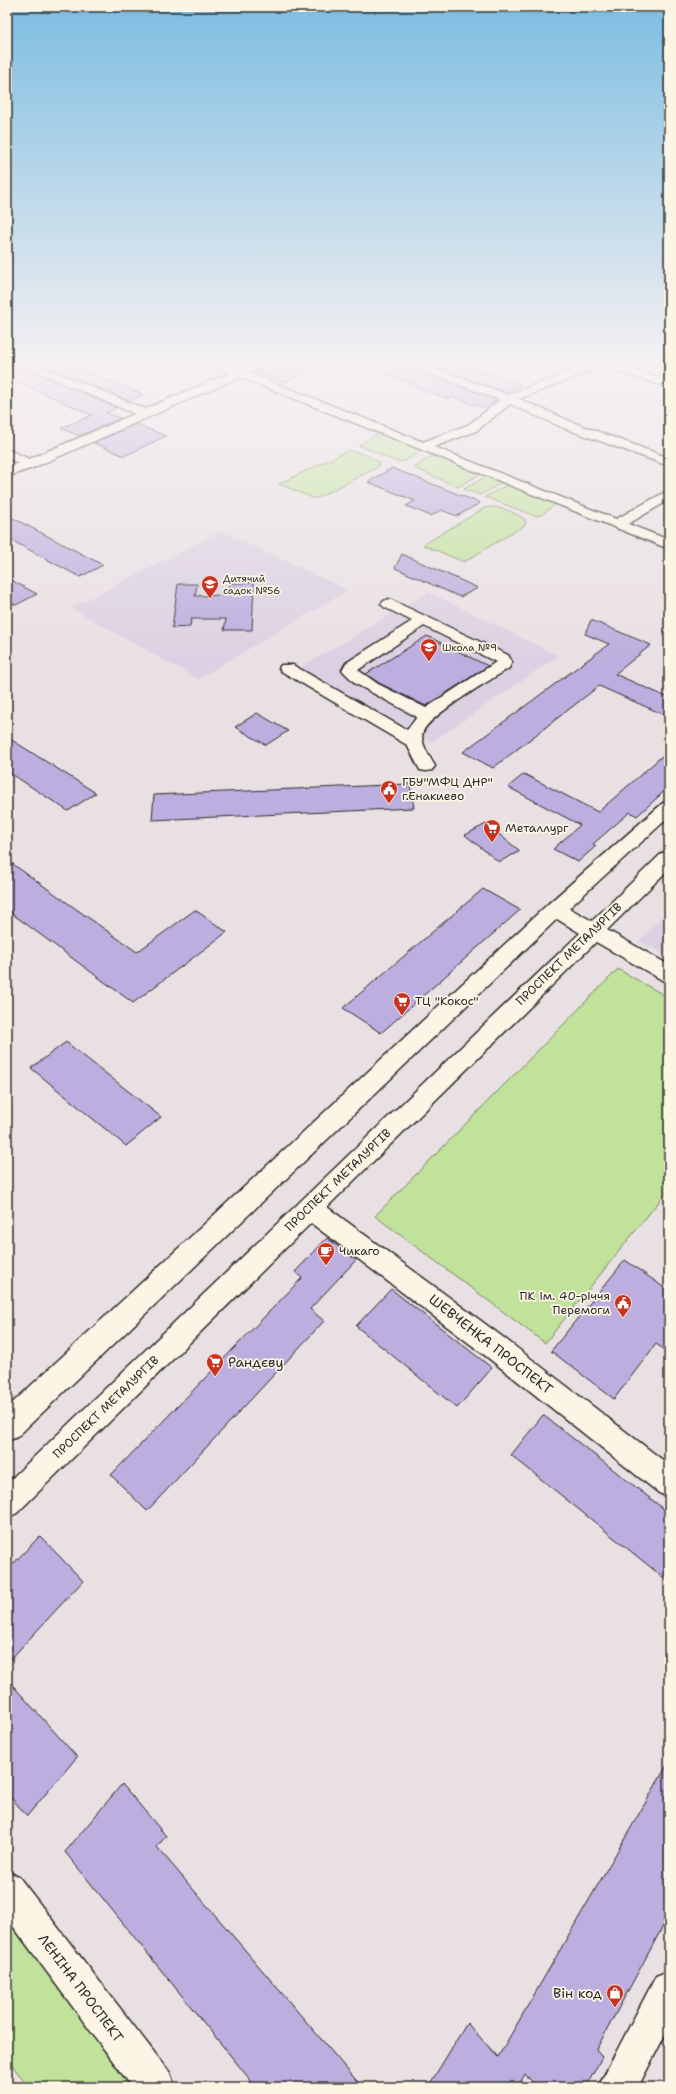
<svg xmlns="http://www.w3.org/2000/svg" width="676" height="2094" font-family="'Shantell Sans',sans-serif">
<style>
.built{fill:#dcd1e2}
.green{fill:#c0e29b;stroke:#768663}
.building{fill:#bcaede;stroke:#2b2b2b}
.lines{fill:none;stroke-linecap:round;stroke-linejoin:round}
.minor-casing{stroke:#2b2b2b;stroke-width:3}
.minor{fill:#fcf5e5;fill-rule:evenodd}
.labels{text-anchor:middle;stroke-width:3.5;stroke-linejoin:round;paint-order:stroke}
.far-poi-label{font-size:10px;fill:#2b2b2b;stroke:#fcf5e5;text-anchor:start}
.poi-label{font-size:12px;fill:#2b2b2b;stroke:#fcf5e5;text-anchor:start}
.street-label{font-size:12px;fill:#2b2b2b;stroke:#fcf5e5}
.near-street-label{font-size:14px;fill:#2b2b2b;stroke:#fcf5e5}
.near-poi-label{font-size:14px;fill:#2b2b2b;stroke:#fcf5e5;text-anchor:start}
</style>
<rect width="100%" height="100%" fill="#e9e0e3"/>
<filter id="ink" filterUnits="userSpaceOnUse"><feTurbulence type="fractalNoise" baseFrequency=".025" numOctaves="2"/><feDisplacementMap in="SourceGraphic" scale="8" xChannelSelector="R" yChannelSelector="G"/><feConvolveMatrix kernelMatrix="1 2 1 2 8 2 1 2 1" color-interpolation-filters="sRGB"/></filter>
<g filter="url(#ink)">
<path class="built" d="M221 531 348 590 198 679 71 608Z
M429 592 558 656 432 742 299 668Z
M669 910V957L639 941Z"/>
<path class="green" d="M375 435H386L422 451 405 461 397 462 359 445Z
M347 451C357 451 372 456 379 463L378 467 315 499 279 484Z
M437 456 441 457 482 473 458 487 414 468 430 457Z
M487 476 503 482 480 495 464 489Z
M509 484 556 503 555 505 541 515 535 516 485 497Z
M490 507C501 507 518 513 526 521L525 525 464 562 423 545 484 508Z
M618 969 669 998V1189L545 1343 375 1216Z
M7 1912 138 2087H28L7 2058Z"/>
<path class="building" d="M7 364H18L116 408 106 413 121 418 79 436 61 428 92 415 7 377Z
M40 364H67L143 394 130 401Z
M267 364H323L284 382 254 372Z
M427 364H461L521 385 508 393Z
M404 365 496 400 484 408 453 397 449 399 434 394 408 384 411 382 385 374Z
M136 424 166 436 124 456 94 443Z
M392 468 480 503 457 516 441 510 431 516 406 506 415 501 368 482Z
M7 515 103 565 80 577 7 538Z
M402 554 478 588 460 597 395 568Z
M7 578 37 594 16 605 7 600Z
M230 583H254L252 630H224L226 619H191L190 627 172 628 178 584H197L195 596 229 595Z
M591 620 651 645 615 674 669 698V717L599 686 493 768 463 752 609 644 585 634Z
M427 636 488 666 426 706 379 683 366 674Z
M257 713 288 731 266 745 235 727Z
M7 737 96 793 68 811 7 771Z
M669 750V787L637 816 630 812 593 844 596 846 578 862 553 849 580 825 508 787 524 774 598 812Z
M410 784 414 808 152 820 154 795Z
M486 824 520 851 499 862 465 835Z
M7 860 137 952 195 910 227 932 133 1003 7 910Z
M483 889 520 910 381 1033 343 1008Z
M66 1042 161 1117 126 1146 31 1068Z
M327 1238 356 1260 310 1309 324 1321 147 1511 111 1475 302 1278 295 1272Z
M625 1260 669 1291V1354L656 1344 614 1399 551 1351Z
M391 1289 492 1368 457 1408 356 1326Z
M543 1415 669 1513V1582L511 1455Z
M40 1536 83 1581 7 1663V1570Z
M7 1679 77 1757 27 1816 7 1793Z
M669 1762V1915L596 2050 602 2057 586 2087H537L525 2074 518 2087H428L467 2023 498 2057Z
M122 1784 166 1836 157 1847 362 2087H256L65 1852Z"/>
<g class="lines">
<g class="minor-casing">
<path id="minor" d="M19 364H35L145 409 230 373 212 364H228L240 369 251 364H266L250 373 423 442 468 425 500 400 405 364H422L509 395 587 364H618L669 381V388L602 366 519 399 572 422 669 458V466L564 428 510 404 476 431 434 447 616 519 669 490V500L628 524 669 540V549L240 377 35 467 7 477V468L18 463 7 458V449L29 459 135 414Z
M389 599 508 655 512 662 509 668C491 680 429 715 423 732 419 742 430 757 435 766L432 770 426 771 420 770 407 745 281 671 279 668 281 665H293L407 730 417 717 356 684 342 670 346 663 412 621 384 607 381 604 384 601ZM424 626 496 662 426 708 378 684 358 670Z
M669 801V817L569 908 592 921 662 853 669 852V869L607 930 669 965V983L662 980 596 942 327 1207 500 1335 669 1465V1497L659 1493 482 1353 311 1223 17 1513 7 1518V1483L580 933 557 919 17 1437 7 1441V1408L548 904 663 803Z
M7 1871 19 1877 170 2073 175 2087H132L7 1918Z
M669 1971V2027L638 2087H598L656 1976Z"/>
</g>
<use href="#minor" class="minor"/>
</g>
</g>
<linearGradient id="sky" x2="0" y2="1"><stop stop-color="#7cbde1"/><stop offset="0.55" stop-color="#f5f1f2"/><stop offset="1" stop-color="#f5f1f2" stop-opacity="0"/></linearGradient>
<rect width="676" height="658" fill="url(#sky)"/>
<defs>
<g id="school-pin" transform="scale(0.9)"><path d="M0 17L-7.5 6A9.5 9.5 0 1 1 7.5 6Z" fill="#c8321e" stroke="#fcf5e5"/><path d="M0-5L7-2L0 1L-7-2ZM-4 1L0 2.5L4 1V4Q0 6-4 4Z" fill="#fff"/></g>
<g id="civic-pin" transform="scale(0.9)"><path d="M0 17L-7.5 6A9.5 9.5 0 1 1 7.5 6Z" fill="#c8321e" stroke="#fcf5e5"/><path d="M-.6-6.5H3V-4.5H.6V-3L4-1V1h2V6H-6V1h2V-1L-.6-3ZM-1.2 2.5V6h2.4V2.5Z" fill="#fff"/></g>
<g id="supermarket-pin" transform="scale(0.9)"><path d="M0 17L-7.5 6A9.5 9.5 0 1 1 7.5 6Z" fill="#c8321e" stroke="#fcf5e5"/><path d="M-6-5.5h2.5l.6 2H6L4.5 2H-2.5L-4.4-4H-6ZM-1.5 3.2a1.3 1.3 0 1 0 .1 0ZM3 3.2a1.3 1.3 0 1 0 .1 0Z" fill="#fff"/></g>
<g id="cafe-pin" transform="scale(0.9)"><path d="M0 17L-7.5 6A9.5 9.5 0 1 1 7.5 6Z" fill="#c8321e" stroke="#fcf5e5"/><path d="M-5.5-4.5H6V0H3Q3 3.5 0 3.5H-2.5Q-5.5 3.5-5.5 0ZM3-3.2v2h1.7v-2ZM-6 4.5H4V6H-6Z" fill="#fff"/></g>
<g id="shop-pin" transform="scale(0.9)"><path d="M0 17L-7.5 6A9.5 9.5 0 1 1 7.5 6Z" fill="#c8321e" stroke="#fcf5e5"/><path d="M-5-2.5h2.3a2.7 3.5 0 0 1 5.4 0H5L5.5 6h-11ZM-1.5-2.5h3a1.5 2.3 0 0 0-3 0Z" fill="#fff"/></g>
</defs>
<g fill-rule="evenodd">
<use href="#school-pin" x="210" y="584"/>
<use href="#school-pin" x="429" y="647"/>
<use href="#civic-pin" x="389" y="789"/>
<use href="#supermarket-pin" x="492" y="828"/>
<use href="#supermarket-pin" x="402" y="1001"/>
<use href="#cafe-pin" x="326" y="1251"/>
<use href="#civic-pin" x="623" y="1303"/>
<use href="#supermarket-pin" x="215" y="1362"/>
<use href="#shop-pin" x="615" y="1993"/>
</g>
<g class="labels">
<g class="far-poi-label">
<text x="223" y="582">Дитячий<tspan x="223" dy="12">садок №56</tspan></text>
<text x="442" y="651">Школа №9</text>
</g>
<g class="poi-label">
<text x="402" y="786">ГБУ"МФЦ ДНР"<tspan x="402" dy="14">г.Енакиево</tspan></text>
<text x="505" y="832">Металлург</text>
<text x="415" y="1005">ТЦ "Кокос"</text>
<text x="339" y="1255">Чикаго</text>
<text x="610" y="1300" text-anchor="end">ПК ім. 40-річчя<tspan x="610" dy="14">Перемоги</tspan></text>
</g>
<g class="street-label">
<text transform="translate(569 954) rotate(-44)" y="4">ПРОСПЕКТ МЕТАЛУРГІВ</text>
<text transform="translate(338 1180) rotate(-44)" y="4">ПРОСПЕКТ МЕТАЛУРГІВ</text>
<text transform="translate(106 1407) rotate(-44)" y="4">ПРОСПЕКТ МЕТАЛУРГІВ</text>
</g>
<g class="near-street-label">
<text transform="translate(491 1344) rotate(38)" y="5">ШЕВЧЕНКА ПРОСПЕКТ</text>
<text transform="translate(81 1988) rotate(53)" y="5">ЛЕНІНА ПРОСПЕКТ</text>
</g>
<g class="near-poi-label">
<text x="228" y="1367">Рандєву</text>
<text x="602" y="1998" text-anchor="end">Він код</text>
</g>
</g>
<rect width="676" height="2094" fill="none" stroke="#fcf5e5" stroke-width="24"/>
<rect x="12" y="12" width="652" height="2070" fill="none" stroke="#2b2b2b" stroke-width="1.5" filter="url(#ink)"/>
</svg>
